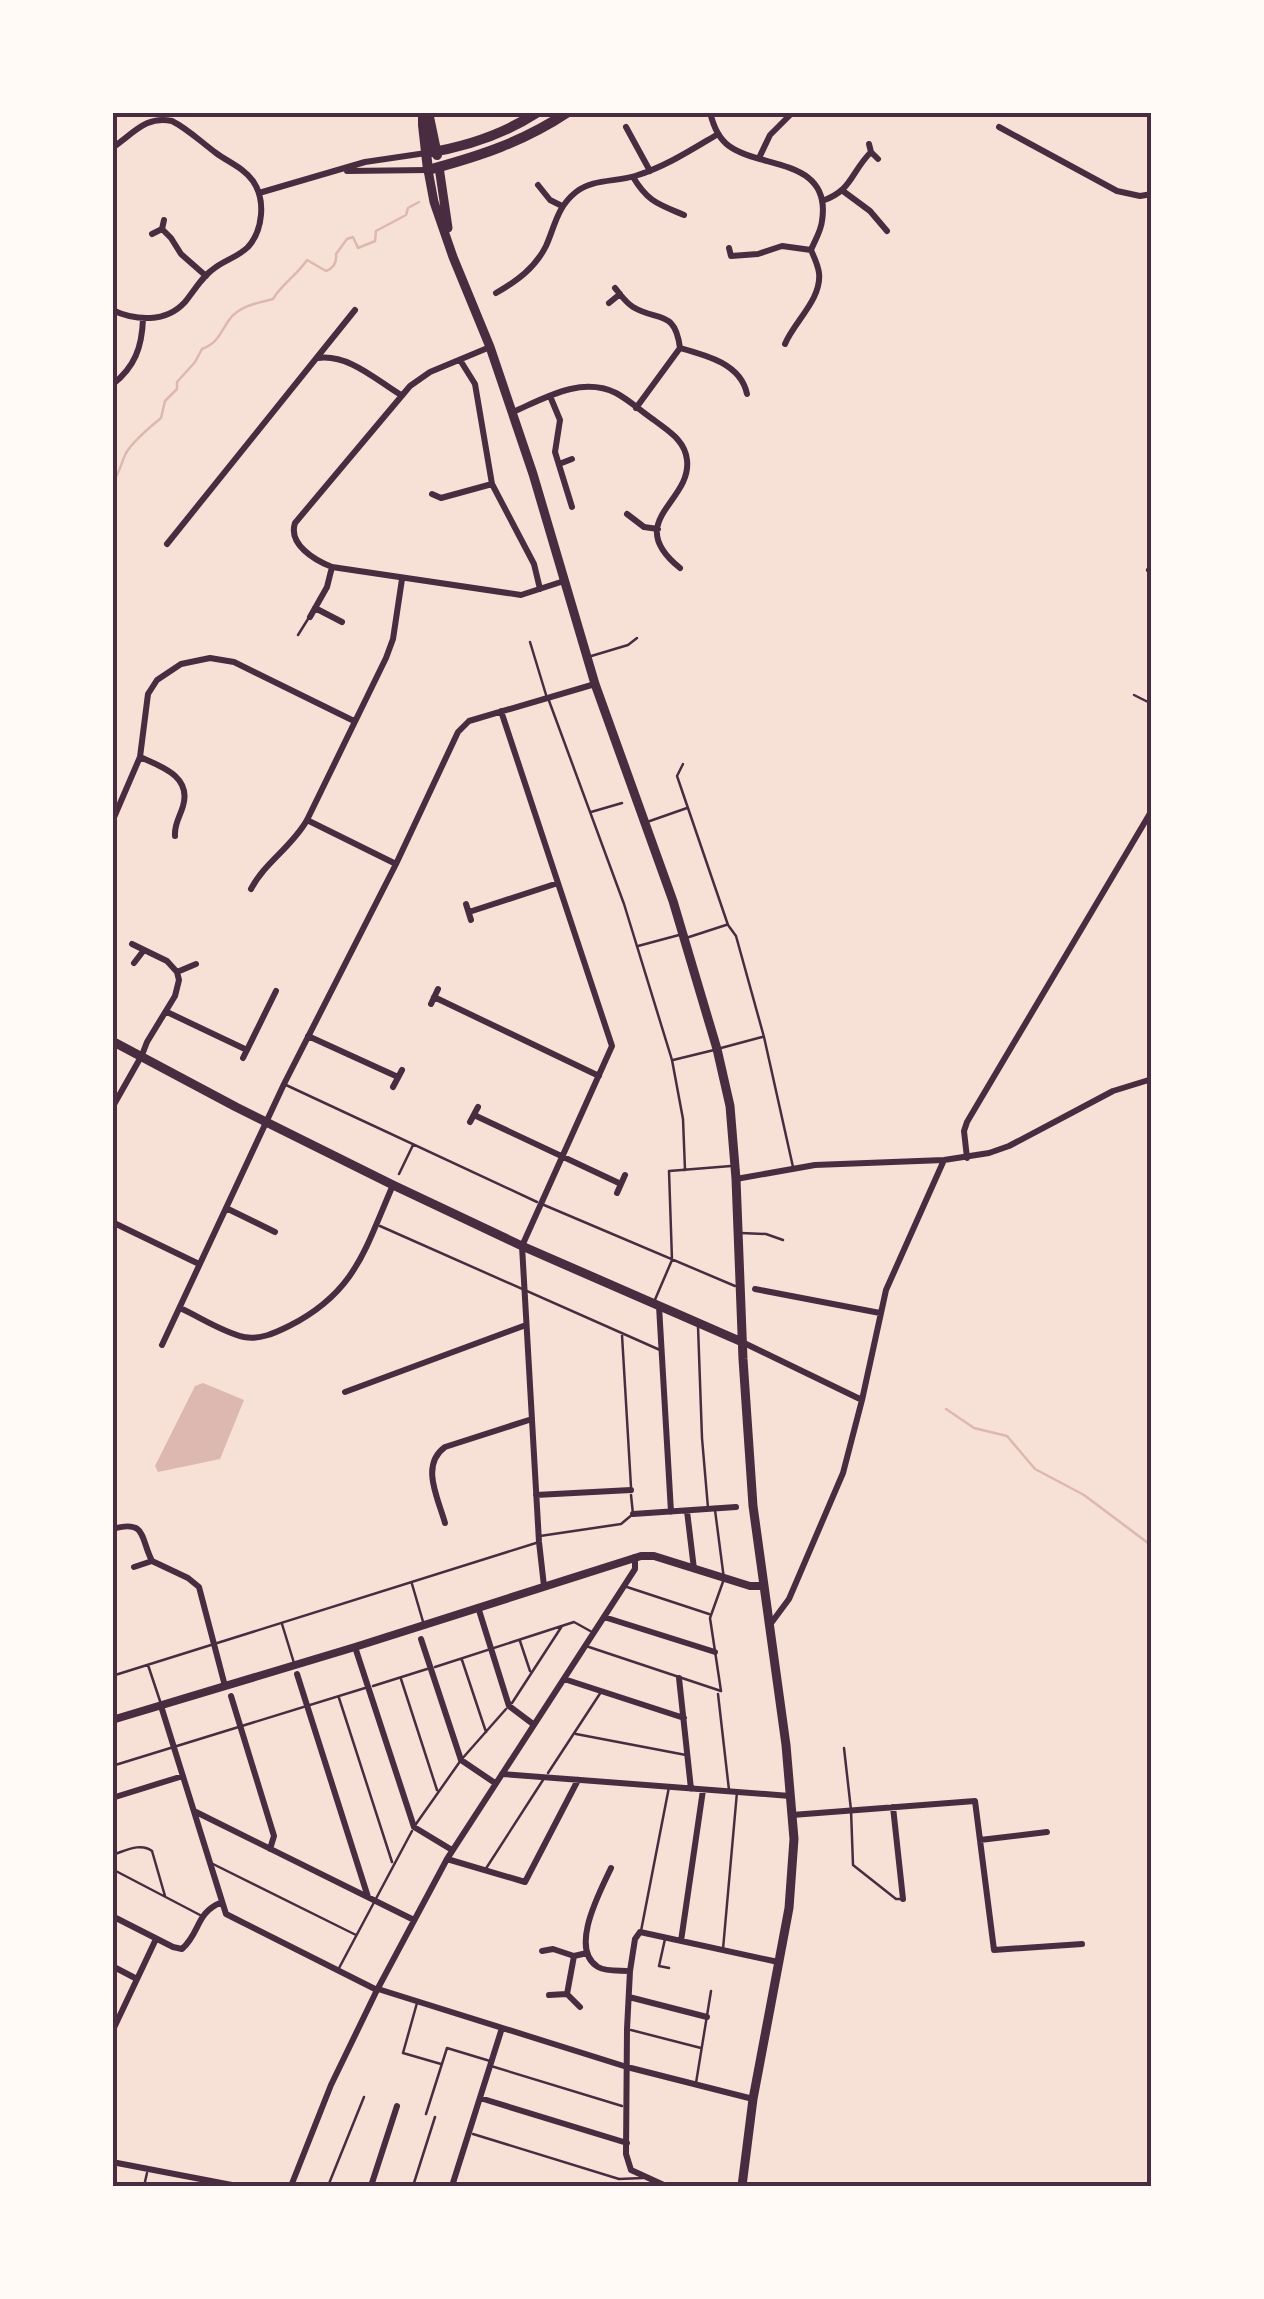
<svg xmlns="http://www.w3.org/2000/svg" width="1264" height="2299" font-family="Bitter,serif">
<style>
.water{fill:#dcb8b0}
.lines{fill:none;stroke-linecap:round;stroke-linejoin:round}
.stream{stroke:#dcb8b0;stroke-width:2.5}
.service{stroke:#4a2c40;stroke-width:2.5}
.minor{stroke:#4a2c40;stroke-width:6}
.tertiary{stroke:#4a2c40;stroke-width:8}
.primary{stroke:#4a2c40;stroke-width:9}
.trunk{stroke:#4a2c40;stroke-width:10}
.neatline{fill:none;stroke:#4a2c40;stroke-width:4}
</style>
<rect width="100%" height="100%" fill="#f7e1d7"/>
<path class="water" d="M203 1383 244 1400 220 1459 158 1472 155 1466 195 1386Z"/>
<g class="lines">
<path class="stream" d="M112 483C120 473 121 463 126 453 133 441 150 427 161 418L165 401 177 389V382L195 362 202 349C218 343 220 333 229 320 239 306 257 303 273 299 282 284 297 275 307 260L326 271C334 268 337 262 336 254L347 239 353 237 358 248 375 241 376 231 406 215 408 208 419 202
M946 1409 974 1428 1007 1436 1035 1469 1084 1495 1152 1546"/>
<path class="service" d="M298 635 308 619
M530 642 547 698
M588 657 628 645 637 638
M1134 695 1152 704
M548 698 624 904 672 1060 683 1119 685 1170
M683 764 677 776 728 925 736 936 764 1037 793 1167
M591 812 622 803
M647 822 687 808
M686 938 726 925
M638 946 679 935
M721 1048 762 1037
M673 1060 714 1050
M286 1085 537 1202
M399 1174 413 1145
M544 1205 735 1286
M380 1226 660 1350
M741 1233 766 1234 783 1240
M654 1302 672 1260 669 1171 731 1166
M698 1326 702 1438 708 1508
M622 1335 631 1487
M540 1536 621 1524 633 1514 631 1495
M412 1584 424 1625
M627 1587 709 1614
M282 1624 294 1663
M520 1641 530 1671
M586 1646 721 1691 710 1618 724 1579 715 1510
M462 1660 486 1732
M148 1665 161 1704
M435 1667 574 1622 592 1632
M112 1676 536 1543
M401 1679 437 1790
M373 1686 427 1669
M718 1694 729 1790
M339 1698 392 1862
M512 1703 562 1626
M576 1734 686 1755
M844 1748 851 1810 853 1865 896 1899H901
M112 1766 365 1688
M548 1773 601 1692
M416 1824 461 1760 506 1709
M112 1855C125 1851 141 1842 152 1851L165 1896
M211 1863 356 1935
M112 1869 200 1915
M485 1870 543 1780
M641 1931 669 1787
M665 1939 659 1966 669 1968
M723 1949 737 1792
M338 1970 412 1831
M417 2003 403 2053 441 2064
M631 2030 701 2048
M491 2066 622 2106
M696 2083 711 1991
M426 2114 447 2048 490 2061
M473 2134 619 2179 643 2178
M144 2186 147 2173
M328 2186 364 2097
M413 2186 435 2117"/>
<path class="minor" d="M710 112C713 125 718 138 729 146 761 169 832 158 822 221 821 231 815 240 811 250 814 257 818 265 819 273 822 299 794 322 785 344
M626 127 650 171
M999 127 1117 191 1140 196 1152 194
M869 144 871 152 878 159
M112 148C133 134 146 115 172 121 188 129 201 142 216 153 228 162 244 168 253 181 266 200 263 230 248 247 239 256 226 260 216 267 202 276 195 290 185 302 166 323 136 321 112 310
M759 158 770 135 793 112
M347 171 428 170
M633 177C648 202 658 204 684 215
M538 185 550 200 562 206
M843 191 870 211 887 231
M259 193 365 162 426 153
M822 201C853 190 850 173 871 152
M162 229 171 238 181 254 206 276
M152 234 162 229 164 220
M729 248 731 256 758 254 782 246 811 250
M615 288C621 295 625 302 633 307 658 322 675 309 680 348L636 408
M496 293C517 281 535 268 546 246 555 226 557 207 576 192 592 179 615 182 635 176 665 167 691 150 718 134
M609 303 620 294
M490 347 430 372 410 386 295 523C288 544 314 560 332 567L521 595 564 581
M680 348C706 355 741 364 747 394
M318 358C349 354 376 380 401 395
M460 360 475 384 492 484 534 564 540 589
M112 385C135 367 142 347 143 319
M550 396 560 420 555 452 572 507
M513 412C545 398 581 376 616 393 629 400 641 411 654 420 668 431 685 440 687 460 692 502 622 521 680 568
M559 464 572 459
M432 494 441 498 492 484
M627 514 644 527 658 529
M167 544 355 310
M1149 570 1152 572
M315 608 342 622
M310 617 327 587 332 567
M501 711 612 1046 522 1246 539 1542 544 1586
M140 757C160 766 192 776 183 806 180 817 174 824 175 836
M307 820 396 864
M112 822 140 757 148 694 157 680 181 664 210 658 234 662 354 721
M251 889C265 862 292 847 307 820L386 658 393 639 402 579
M466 904 471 920
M469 912 558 883
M134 963 144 950
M177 972 196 964
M434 997 599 1076
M431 1004 438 989
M167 1012 247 1050
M308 1036 398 1077
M243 1058 276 991
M393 1087 402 1070
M112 1108 142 1055 147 1042 175 996 179 980 177 972 167 961 132 944
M474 1115 621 1184
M470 1122 478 1107
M967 1158 964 1131 967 1122 1152 810
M736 1179 815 1165 944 1160 989 1153 1009 1146 1113 1091 1152 1079
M617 1193 625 1175
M226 1208 275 1232
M112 1222 199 1264
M755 1289 880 1313
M659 1306 671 1512
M180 1308C200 1317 222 1332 244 1337 260 1340 275 1333 289 1326 356 1292 365 1249 393 1185
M742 1342 862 1400
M162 1345 284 1084 396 864 458 732 469 721 595 684
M345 1392 526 1325
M536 1495 631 1490
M687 1511 694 1569
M633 1514 736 1507
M445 1523C438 1498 420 1465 445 1447L532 1419
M112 1529C147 1519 140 1538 152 1561L188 1578 199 1587 225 1686
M134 1567 152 1561
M478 1607 509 1706 533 1724
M604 1617 715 1652
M769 1626 789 1599 843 1473 862 1400 886 1290 944 1160
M421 1639 461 1760 495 1783
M355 1647 414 1827 452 1850
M297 1674 368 1897
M679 1678 691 1789
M564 1679 684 1718
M231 1696 274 1836 270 1849
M161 1706 226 1914 377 1990
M502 1774 790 1796
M112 1798 183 1776
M893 1807 903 1899
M196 1812 414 1920
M792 1815 975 1801 994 1950 1082 1944
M980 1840 1047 1832
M447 1859 525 1882 578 1780
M611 1868C601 1890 568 1949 598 1967 607 1972 620 1970 630 1971
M112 1916 173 1947 182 1949C201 1932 195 1913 222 1902
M681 1941 703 1790
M542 1951 553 1949 574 1956 587 1953
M574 1956 567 1994 580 2007
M112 1966 137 1979
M378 1989 627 2067 753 2099
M549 1995 567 1994
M629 1997 707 2017
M112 2032 156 1939
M480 2098 627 2143
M112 2162 237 2186
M291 2186 331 2085 377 1990 447 1859 635 1569V1557
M371 2186 397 2106
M452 2186 502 2028
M666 2186 631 2170 626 2154 627 2029 630 1971 635 1939 640 1932 778 1962"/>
<path class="tertiary" d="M112 1720 355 1647 641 1556H654L750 1586H764"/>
<path class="primary" d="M439 167 448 228
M428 170 434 202 453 257 490 347 533 474 595 684 673 901 717 1049 730 1106 736 1179 743 1359 753 1506 786 1745 794 1839 789 1908 753 2099 742 2186
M112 1041 236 1107 393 1185 522 1246 742 1342"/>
<path class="trunk" d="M423 112V125L428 170C480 156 523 142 568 112
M428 112 437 155
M426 153C465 147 504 134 538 112"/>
</g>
<rect width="1264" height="2299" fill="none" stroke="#fffaf5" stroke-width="230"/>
<rect x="115" y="115" width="1034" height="2069" class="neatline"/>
</svg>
